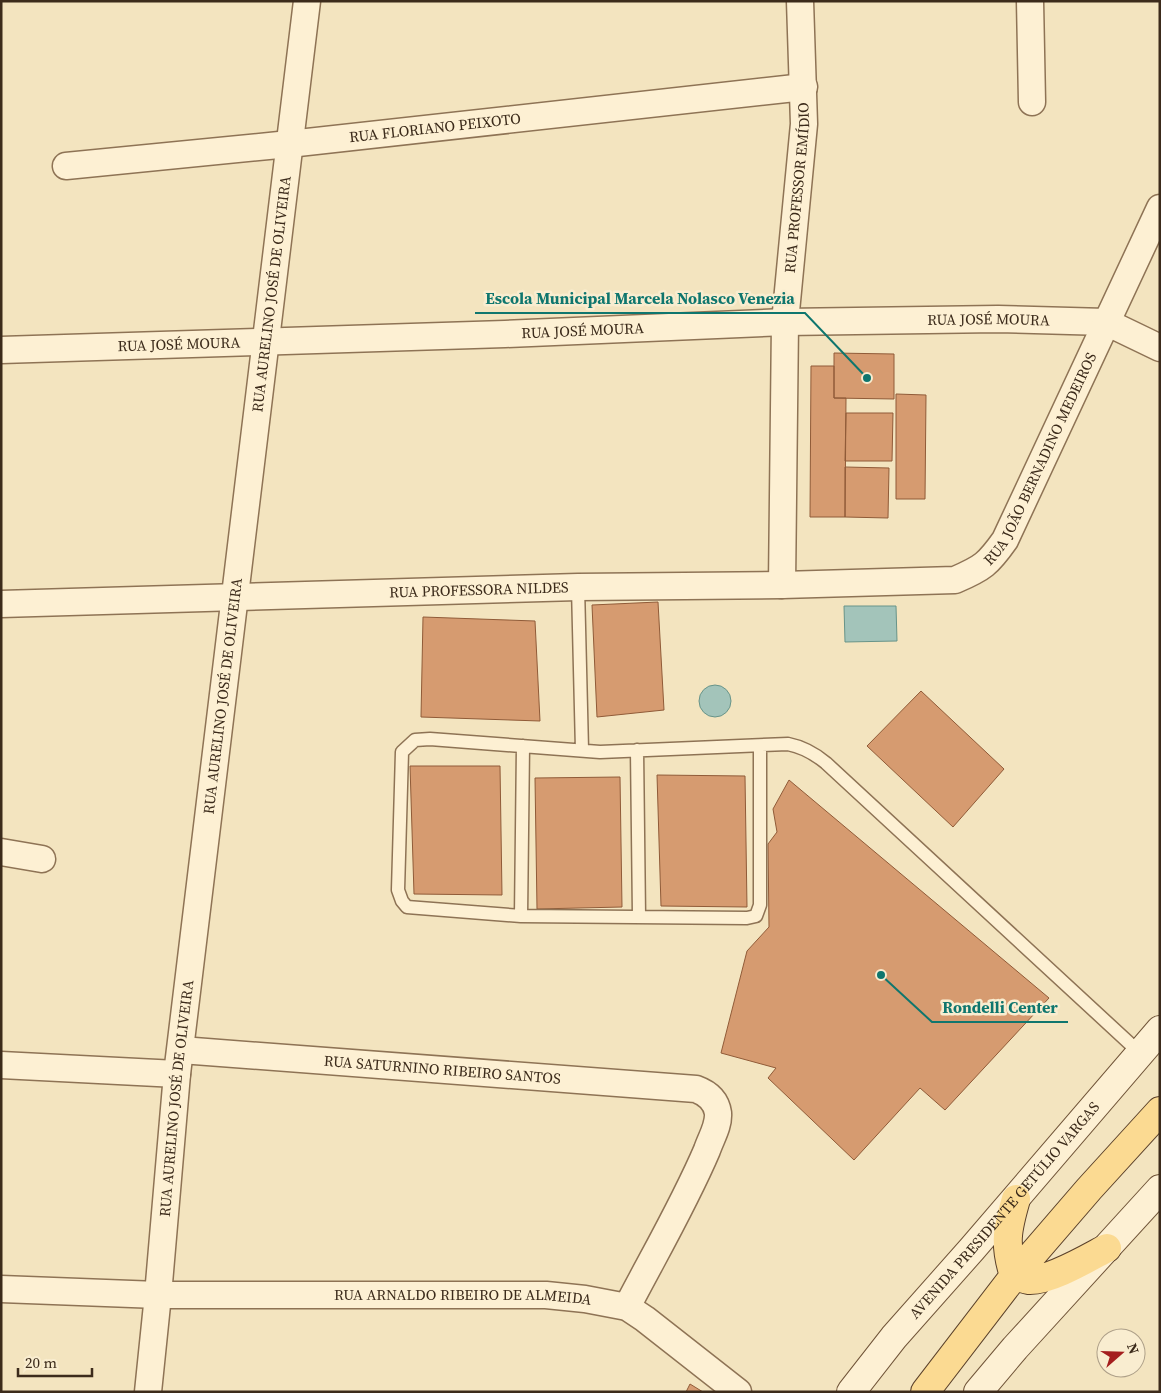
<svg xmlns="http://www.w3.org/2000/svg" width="1161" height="1393" font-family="'Source Serif 4',serif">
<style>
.water{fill:#a3c4ba;stroke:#689489}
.building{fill:#d69b70;stroke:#905b38}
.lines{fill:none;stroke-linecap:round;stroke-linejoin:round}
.lane-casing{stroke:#8e7355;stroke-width:15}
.street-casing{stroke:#8e7355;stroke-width:29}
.secondary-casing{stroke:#705438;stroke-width:30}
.primary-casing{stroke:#5b412a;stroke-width:30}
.lane{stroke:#fdf0d3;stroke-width:12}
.street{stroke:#fdf0d3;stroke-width:26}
.secondary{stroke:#fdf0d3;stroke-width:28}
.primary{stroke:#fbda92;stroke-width:28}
.labels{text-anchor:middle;stroke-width:5;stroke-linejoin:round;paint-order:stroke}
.street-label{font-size:15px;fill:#3c2b1b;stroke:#f9edd0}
.leader{fill:none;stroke:#0f766e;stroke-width:2}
.callout-dot{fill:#0f766e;stroke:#f9edd0;stroke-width:2}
.callout-label{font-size:16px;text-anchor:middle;font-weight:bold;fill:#0f766e;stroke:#f9edd0;stroke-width:5;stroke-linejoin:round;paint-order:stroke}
</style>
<rect width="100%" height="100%" fill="#f3e4bf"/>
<path class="water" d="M844 606H896L897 641 845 642Z
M699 701a16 16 0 1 1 32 0a16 16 0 1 1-32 0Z"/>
<path class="building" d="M834 353 894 354V399L834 398Z
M811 366H834V398H846L845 517H810Z
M896 394 926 395 925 499H896Z
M846 413H893L892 461H845Z
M845 467 889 468 888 518 845 517Z
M658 602 664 710 597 717 592 605Z
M423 617 535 621 540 721 421 717Z
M921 691 1004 769 953 827 867 746Z
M410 766H500L502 895 414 894Z
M657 775 745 776 747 907 661 906Z
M620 777 622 907 537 909 535 778Z
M789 780 1049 998 945 1110 920 1088 854 1160 768 1078 776 1068 721 1053 747 951 769 927 768 844 777 832 773 809Z
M690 1384 703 1392H686Z"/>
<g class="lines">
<g class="lane-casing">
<path id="lane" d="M578 587 582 750
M760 746V905L756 916 747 918 521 916 407 907 402 901 398 890 402 752 415 740 430 739 600 752 788 744C803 747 814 753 826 763L1140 1053
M637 750 639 916
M521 916 523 746"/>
</g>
<g class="street-casing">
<g id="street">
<path d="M1030 1 1032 102"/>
<path id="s1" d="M66 166 289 144 804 87"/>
<path id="s2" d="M1 350 505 334 785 322 998 319 1106 322 1160 348"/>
<path id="s3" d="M782 585 785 322 804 124 800 1"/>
<path id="s4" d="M1 604 578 587 782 585 955 580C983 568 988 564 1005 540L1160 208"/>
<path d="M1 852 42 859"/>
<path id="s5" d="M181 1050 696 1089C707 1093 716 1100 718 1113 719 1126 711 1138 707 1150 684 1204 654 1255 627 1307"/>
<path d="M1 1065 177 1074"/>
<path id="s6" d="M1 1289 158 1295H546L585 1299 627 1307 645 1319 738 1392"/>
<path id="s7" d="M148 1392 158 1295 177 1074 307 1"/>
</g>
</g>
<g class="secondary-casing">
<g id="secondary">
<path id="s8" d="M851 1392 894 1337 972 1249 1160 1030"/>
<path d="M978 1392 1015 1348 1160 1189"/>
</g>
</g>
<g class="primary-casing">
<path id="primary" d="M1016 1199C1007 1230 1004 1244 1014 1276 1019 1277 1024 1279 1029 1280 1050 1281 1088 1258 1107 1248
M925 1392 1014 1276 1089 1189 1160 1111"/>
</g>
<use href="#lane" class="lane"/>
<use href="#street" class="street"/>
<use href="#secondary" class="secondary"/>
<use href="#primary" class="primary"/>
</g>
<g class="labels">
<g class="street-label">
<text dy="5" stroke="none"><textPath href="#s1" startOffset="371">RUA FLORIANO PEIXOTO</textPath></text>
<text dy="5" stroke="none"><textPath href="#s3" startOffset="398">RUA PROFESSOR EMÍDIO</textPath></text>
<text dy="5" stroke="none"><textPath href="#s7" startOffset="1105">RUA AURELINO JOSÉ DE OLIVEIRA</textPath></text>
<text dy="5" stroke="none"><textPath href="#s2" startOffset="988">RUA JOSÉ MOURA</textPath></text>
<text dy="5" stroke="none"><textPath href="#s2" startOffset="582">RUA JOSÉ MOURA</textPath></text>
<text dy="5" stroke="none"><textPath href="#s2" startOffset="178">RUA JOSÉ MOURA</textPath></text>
<text dy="5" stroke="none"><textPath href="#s4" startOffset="1108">RUA JOÃO BERNADINO MEDEIROS</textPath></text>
<text dy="5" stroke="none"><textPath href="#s4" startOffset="478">RUA PROFESSORA NILDES</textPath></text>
<text dy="5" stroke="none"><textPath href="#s7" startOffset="700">RUA AURELINO JOSÉ DE OLIVEIRA</textPath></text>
<text dy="5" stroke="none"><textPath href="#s5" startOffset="262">RUA SATURNINO RIBEIRO SANTOS</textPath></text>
<text dy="5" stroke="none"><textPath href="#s7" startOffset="295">RUA AURELINO JOSÉ DE OLIVEIRA</textPath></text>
<text dy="5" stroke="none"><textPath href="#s8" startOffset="238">AVENIDA PRESIDENTE GETÚLIO VARGAS</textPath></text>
<text dy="5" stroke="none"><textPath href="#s6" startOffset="462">RUA ARNALDO RIBEIRO DE ALMEIDA</textPath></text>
</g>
</g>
<path class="leader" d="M867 378L805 313H475M881 975L932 1022H1068"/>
<g class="callout-dot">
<circle cx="867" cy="378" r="5"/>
<circle cx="881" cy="975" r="5"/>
</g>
<g class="callout-label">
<text x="640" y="304">Escola Municipal Marcela Nolasco Venezia</text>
<text x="1000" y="1013">Rondelli Center</text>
</g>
<rect width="1161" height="1393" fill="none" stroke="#3c2b1b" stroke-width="5"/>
<g transform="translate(1121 1353) rotate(70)"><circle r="24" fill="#f9edd0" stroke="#ad9f88"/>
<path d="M0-4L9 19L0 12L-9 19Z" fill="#a41e1e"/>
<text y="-8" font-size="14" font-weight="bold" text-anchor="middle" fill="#3c2b1b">N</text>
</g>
<path d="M18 1368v8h74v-8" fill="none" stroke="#3c2b1b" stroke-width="2.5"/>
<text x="25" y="1368" font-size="15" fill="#3c2b1b" stroke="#f9edd0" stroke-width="4" paint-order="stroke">20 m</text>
</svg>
